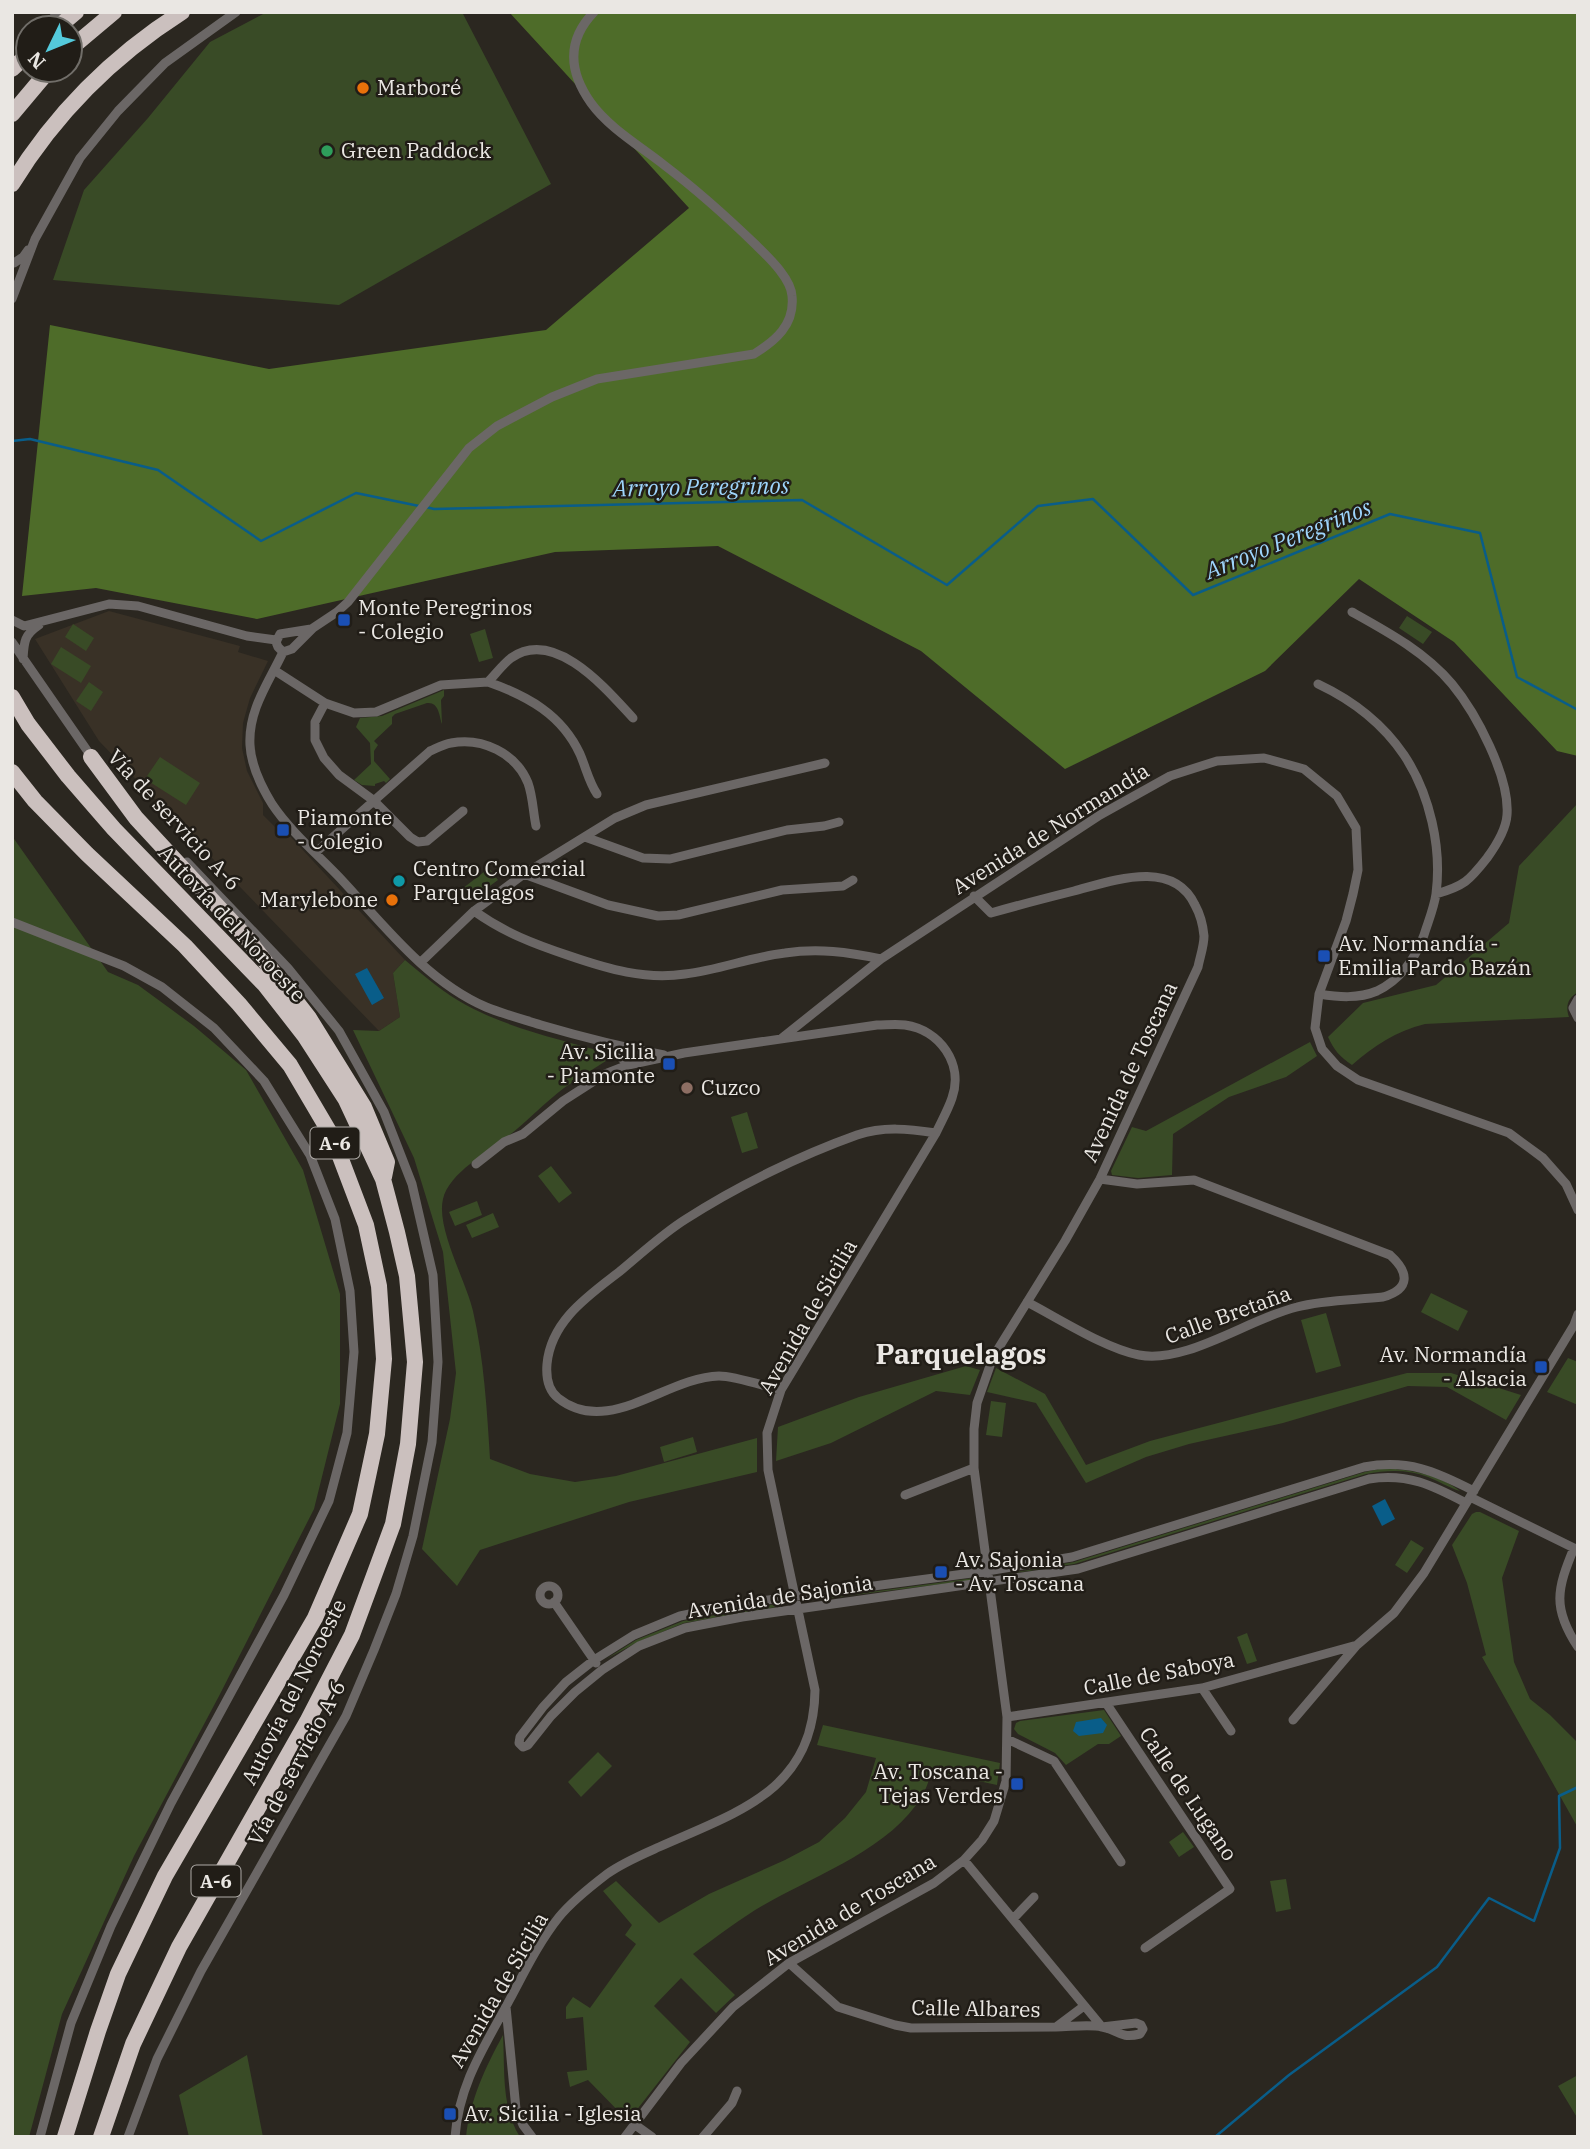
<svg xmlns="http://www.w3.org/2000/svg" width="1590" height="2149" font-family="'IBM Plex Serif',serif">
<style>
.built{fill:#393126}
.green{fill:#394b26}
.forest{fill:#4e6c29}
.water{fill:#095d89}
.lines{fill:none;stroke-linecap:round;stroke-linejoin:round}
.stream{stroke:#095d89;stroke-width:2.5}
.minor{stroke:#6b6766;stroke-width:9}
.motorway{stroke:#cbc0be;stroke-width:16}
.food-dot{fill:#e8710a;stroke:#211d17;stroke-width:2.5}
.leisure-dot{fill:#2e9e5b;stroke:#211d17;stroke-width:2.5}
.transit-dot{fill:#1a4fb4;stroke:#211d17;stroke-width:2.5}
.culture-dot{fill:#0f9aa8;stroke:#211d17;stroke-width:2.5}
.education-dot{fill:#8d6e63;stroke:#211d17;stroke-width:2.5}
.labels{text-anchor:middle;stroke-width:5;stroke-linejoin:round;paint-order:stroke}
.shield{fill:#211d17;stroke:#aeaaa6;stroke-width:2}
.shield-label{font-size:19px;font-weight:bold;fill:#eae7e3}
.poi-label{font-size:21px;fill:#eae7e3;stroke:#211d17;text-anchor:start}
.street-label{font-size:21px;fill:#eae7e3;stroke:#211d17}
.water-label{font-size:23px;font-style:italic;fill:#9ed5fc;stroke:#211d17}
.district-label{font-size:28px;font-weight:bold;fill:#eae7e3;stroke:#211d17}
</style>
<rect width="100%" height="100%" fill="#2b2720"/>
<path class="built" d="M109 611 240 646 238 652 268 661 250 698 243 723 242 748 247 771 263 803V815L281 833H287L405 960 393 973 400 1017 379 1031 99 741 35 639Z"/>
<path class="green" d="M267 12H462L551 184 339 305 53 280 84 190 148 118 210 42Z
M1407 616 1432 632 1423 644 1399 628Z
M73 624 94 638 86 651 65 637Z
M485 629 493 658 479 662 470 634Z
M61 647 91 666 81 683 51 664Z
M89 682 103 692 91 711 76 701Z
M444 690V696L441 700 442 724C439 715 439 702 427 703L395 714 392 717V724L374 741 378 745 374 751V761L390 779 386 783 384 781 375 784V786L362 785 354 780 371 764 370 743 356 727 360 718 382 716Z
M160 757 200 783 186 805 145 779Z
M1578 803V992C1568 998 1565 1006 1569 1017L1425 1024C1396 1031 1374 1046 1352 1065 1340 1057 1334 1050 1328 1037L1363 1003 1436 985 1509 923 1519 866Z
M12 836 108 972 138 985 194 1026 246 1070 303 1170 340 1294V1404L314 1509 219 1696 134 1856 62 2014 29 2137H12Z
M489 868 498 880 468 902 458 892Z
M405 960C424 976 444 993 466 1005 510 1029 563 1040 611 1054L609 1059C594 1069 578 1078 564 1088 544 1103 527 1122 507 1137 488 1152 449 1173 443 1199 436 1228 466 1281 473 1311 484 1359 487 1411 490 1459L530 1474 575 1482 616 1476 757 1438V1472L629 1502 480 1550 457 1586 422 1549 450 1419 456 1373 443 1252 414 1158 353 1030 379 1031 400 1017 393 973Z
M1310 1042 1317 1056 1286 1077 1229 1097 1173 1134 1172 1175 1138 1178 1112 1175 1111 1171 1132 1127 1146 1131Z
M747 1112 758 1148 742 1153 731 1117Z
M551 1166 572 1193 559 1203 538 1176Z
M477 1201 482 1215 455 1226 449 1212Z
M493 1213 499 1227 472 1238 466 1225Z
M1431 1293 1468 1311 1458 1331 1421 1312Z
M1326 1313 1341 1366 1316 1373 1301 1320Z
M1568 1358 1578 1362V1405L1547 1392Z
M966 1366 980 1370 970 1395 936 1391 831 1443 776 1461 778 1427 859 1397Z
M996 1368 1045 1394 1086 1465 1150 1441 1407 1373H1451L1521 1395 1506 1420 1447 1387 1408 1386 1283 1423 1189 1444 1146 1457 1086 1483 1036 1403 987 1392Z
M991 1401 1006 1403 1002 1437 986 1435Z
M693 1437 697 1452 664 1462 660 1447Z
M1384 1468C1410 1470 1439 1474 1460 1491 1449 1488 1439 1481 1428 1477 1408 1469 1387 1470 1366 1474L1074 1564 1001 1575 1074 1562 1365 1472Z
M1476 1512H1480L1519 1531 1502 1578 1514 1662 1530 1699 1550 1715 1578 1743V1828L1482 1657 1486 1655 1467 1583 1452 1545 1472 1514Z
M1411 1540 1424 1548 1407 1573 1395 1565Z
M974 1578 975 1580 814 1600 819 1599Z
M781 1603 783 1604 782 1606 684 1623 638 1642 606 1659 636 1640 683 1621Z
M1247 1633 1257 1661 1247 1664 1237 1637Z
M1104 1710 1121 1736 1109 1744H1098L1066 1765 1055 1753 1018 1734 1014 1729 1016 1723 1020 1721Z
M823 1725 1000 1763 997 1785 932 1771C929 1779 927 1788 922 1796 892 1847 819 1874 769 1902 742 1917 718 1936 693 1954L735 1995 716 2013 681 1978 654 2006 690 2042 628 2121 588 2080 570 2087 567 2072 587 2070 583 2017 566 2019V2007L573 1997 590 2008 636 1944 625 1935 632 1925 603 1891 616 1881 659 1923 709 1894 785 1860 819 1842 845 1818 866 1792 876 1758 817 1745Z
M598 1752 612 1766 581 1797 568 1782Z
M1183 1832 1194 1847 1179 1857 1169 1842Z
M1286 1879 1291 1909 1276 1912 1270 1881Z
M503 2035C505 2070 501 2107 520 2137H466C470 2100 485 2068 503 2035Z
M247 2055 263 2137H189L179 2095Z
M1578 2075V2119L1558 2086Z"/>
<path class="forest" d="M509 12H1578V756L1557 751 1454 642 1359 579 1265 671 1065 769 921 651 718 546 555 552 257 619 96 588 22 596 50 325 269 369 546 330 689 208Z"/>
<path class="water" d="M367 968 384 998 372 1005 355 974Z
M1385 1499 1395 1519 1382 1526 1372 1506Z
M1101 1718 1107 1725 1103 1733 1079 1736 1073 1731 1076 1722Z"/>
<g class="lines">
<path class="stream" d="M12 441 30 439 158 470 261 541 356 493 419 506
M426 507 434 509 802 500 947 585 1038 506 1093 499 1193 595 1390 514 1480 533 1517 677 1578 710
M1215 2137 1289 2075 1437 1967 1489 1898 1534 1921 1560 1848 1559 1796 1578 1787"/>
<path class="minor" d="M43 28 59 12
M14 263 23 257 28 250
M12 299 35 239 80 158 118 111 165 63 236 12
M1352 612C1388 632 1425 652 1452 684 1476 713 1510 777 1507 815 1506 830 1495 847 1487 858 1469 881 1464 886 1436 894
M12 620 24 626 109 604 138 606 247 636 276 640
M12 642 93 759
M283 652 292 649 313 628 337 612 348 602 469 448 497 426 552 397 597 379 754 354C775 341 795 325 792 296 791 278 768 257 756 245 726 216 697 190 664 165 640 146 609 128 591 103 569 72 566 41 594 12
M283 652C269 682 248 710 250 745 251 766 261 786 272 804 290 831 317 854 340 878 383 924 426 981 486 1007 503 1014 522 1019 541 1025 582 1037 622 1047 664 1055
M283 652 278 647 276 642 280 634 311 629
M23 659C24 642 24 635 39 625
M274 670 325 703 354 713 376 712 441 685 488 682C495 675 502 665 511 658 555 627 607 690 633 718
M488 682C528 696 562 715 580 754 586 768 589 782 597 794
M1318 684C1352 700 1383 724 1404 755 1430 794 1442 848 1436 894 1434 908 1428 922 1424 935 1415 959 1400 980 1377 991 1358 999 1338 997 1319 994
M325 703 315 722V740L324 758 339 775 373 800 410 837 418 842 427 841 463 811
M585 837 643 858 670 859 787 830 824 826 839 822
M315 853 430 751C437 748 444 744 451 743 482 737 516 753 528 783 533 797 533 812 536 826
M524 874 608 905 658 916 678 915 782 890 843 886 853 880
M474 911C505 933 534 944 570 956 608 969 645 980 685 974 719 970 751 957 785 953 818 948 848 952 881 959
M12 922 124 966 162 987 214 1028 264 1081 310 1155 335 1219 350 1291 354 1352 347 1433 329 1501 284 1595 171 1803 111 1926 71 2023 40 2137
M421 962 474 911 524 874 615 818 646 805 825 763
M1578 999 1573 1008 1578 1018
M782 1038 881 959 1100 815 1170 776 1217 761 1264 758 1304 769 1337 796 1356 828 1358 870 1353 894 1346 921 1319 994 1315 1028 1322 1049 1337 1066 1358 1080 1509 1133 1543 1158 1566 1184 1578 1210
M610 1046 628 1065
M1027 1302C1058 1318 1106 1349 1139 1355 1187 1364 1248 1319 1297 1307 1323 1300 1355 1300 1383 1297 1411 1289 1409 1272 1390 1255L1194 1180 1137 1184 1100 1179
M781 1390C764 1386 735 1376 719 1376 666 1377 608 1438 558 1398 548 1390 546 1376 547 1364 551 1321 588 1296 619 1272 641 1254 662 1234 686 1219 737 1186 801 1155 857 1135 884 1126 909 1129 936 1133
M905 1495 974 1468
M1470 1497 1578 1550
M1466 1503C1432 1485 1408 1473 1369 1479L1078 1569 742 1617 685 1628 639 1646 602 1670 575 1692 551 1716 528 1745 523 1747 519 1743 520 1737 543 1707 566 1682 594 1660 634 1635 680 1616 738 1604 987 1571 1072 1557 1364 1467C1408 1459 1435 1471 1474 1491
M1574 1548C1557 1589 1552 1608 1578 1647
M540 1595a9 9 0 1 1 18 0a9 9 0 1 1-18 0Z
M554 1602 596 1663
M1202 1688 1231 1731
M1106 1703 1230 1889 1145 1948
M1007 1717 1202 1688 1357 1645 1394 1613 1424 1573 1574 1325 1578 1314
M1293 1720 1356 1646
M1007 1739 1054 1761 1121 1862
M964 1860 1102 2027 1136 2023 1141 2025 1143 2029 1140 2034C1119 2039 1119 2030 1102 2027 1089 2024 1070 2027 1056 2027
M1013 1919 1034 1897
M789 1963 838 2007 895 2025 911 2028 1056 2027 1084 2006
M506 2007 516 2109 523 2125 532 2137
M634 2124 652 2137
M128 2137 157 2059 201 1971 346 1716 374 1650 396 1594 413 1536 432 1442 438 1362 433 1275 412 1184 384 1112 339 1031 288 968 187 862
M455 2137C459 2083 485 2046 510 1999 525 1971 539 1942 559 1917 572 1901 590 1887 607 1874 622 1863 641 1855 659 1847 737 1812 814 1791 815 1690L768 1470 767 1433 781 1390 936 1133C941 1122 948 1110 952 1098 964 1064 940 1030 905 1025 896 1024 886 1025 877 1025L684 1053 628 1065 605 1074 563 1101 523 1134 504 1142 476 1164
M625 2137 681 2063 733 2007 789 1963 934 1883 964 1860 982 1840 994 1821 1006 1781 1007 1717 974 1468V1429L977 1403 993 1357 1065 1241 1100 1179 1198 967C1200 957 1204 946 1204 936 1203 925 1200 914 1195 905 1173 858 1112 881 1074 891 1046 898 1019 905 991 913L974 896
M703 2137 732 2103 737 2091"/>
<path class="motorway" d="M57 28 76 12
M70 49 114 12
M12 69 28 54
M12 114 49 70
M12 184C55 114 113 56 182 12
M12 697 28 724 68 776 114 829 265 985 304 1035 346 1100 383 1179 397 1232 407 1276 415 1362 408 1444 393 1524 352 1635 308 1720 179 1947 133 2044 101 2137
M91 757 136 818 246 937 309 1018 364 1107 387 1162 384 1177
M12 772 35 801 87 854 185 946 239 1004 290 1065 333 1138 366 1225 379 1286 384 1359 377 1434 360 1514 315 1618 165 1876 118 1974 98 2031 65 2137"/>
</g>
<g class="food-dot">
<circle cx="363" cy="88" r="7"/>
<circle cx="392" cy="900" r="7"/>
</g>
<circle class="leisure-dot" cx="327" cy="151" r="7"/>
<g class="transit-dot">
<rect x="337" y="613" width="14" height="14" rx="3.5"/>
<rect x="276" y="823" width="14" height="14" rx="3.5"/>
<rect x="1317" y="949" width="14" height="14" rx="3.5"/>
<rect x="662" y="1057" width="14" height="14" rx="3.5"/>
<rect x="1534" y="1360" width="14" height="14" rx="3.5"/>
<rect x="934" y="1565" width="14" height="14" rx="3.5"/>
<rect x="1010" y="1777" width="14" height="14" rx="3.5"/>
<rect x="443" y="2107" width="14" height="14" rx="3.5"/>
</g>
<circle class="culture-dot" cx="399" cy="881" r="7"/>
<circle class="education-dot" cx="687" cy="1088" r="7"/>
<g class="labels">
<g class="shield">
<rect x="310.5" y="1127.5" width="49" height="31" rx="5"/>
<rect x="191.5" y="1865.5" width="49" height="31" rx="5"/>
</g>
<g class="shield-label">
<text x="335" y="1150">A-6</text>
<text x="216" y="1888">A-6</text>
</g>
<g class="poi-label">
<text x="377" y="95">Marboré</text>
<text x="341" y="158">Green Paddock</text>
<text x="358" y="615">Monte Peregrinos<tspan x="358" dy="24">- Colegio</tspan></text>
<text x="297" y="825">Piamonte<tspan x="297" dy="24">- Colegio</tspan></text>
<text x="413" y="876">Centro Comercial<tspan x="413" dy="24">Parquelagos</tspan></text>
<text x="378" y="907" text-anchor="end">Marylebone</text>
<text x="1338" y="951">Av. Normandía -<tspan x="1338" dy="24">Emilia Pardo Bazán</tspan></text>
<text x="655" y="1059" text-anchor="end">Av. Sicilia<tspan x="655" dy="24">- Piamonte</tspan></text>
<text x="701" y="1095">Cuzco</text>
<text x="1527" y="1362" text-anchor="end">Av. Normandía<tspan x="1527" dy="24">- Alsacia</tspan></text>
<text x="955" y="1567">Av. Sajonia<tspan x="955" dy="24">- Av. Toscana</tspan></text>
<text x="1003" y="1779" text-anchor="end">Av. Toscana -<tspan x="1003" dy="24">Tejas Verdes</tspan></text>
<text x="464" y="2121">Av. Sicilia - Iglesia</text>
</g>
<g class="street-label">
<text transform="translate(174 820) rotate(47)" y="7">Vía de servicio A-6</text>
<text transform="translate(1051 829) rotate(-32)" y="7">Avenida de Normandía</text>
<text transform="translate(232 924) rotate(47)" y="7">Autovía del Noroeste</text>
<text transform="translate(1130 1072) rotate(-65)" y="7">Avenida de Toscana</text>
<text transform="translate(1228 1315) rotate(-20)" y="7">Calle Bretaña</text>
<text transform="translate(808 1317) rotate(-60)" y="7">Avenida de Sicilia</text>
<text transform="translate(780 1597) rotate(-9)" y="7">Avenida de Sajonia</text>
<text transform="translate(1159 1674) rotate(-11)" y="7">Calle de Saboya</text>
<text transform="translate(294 1692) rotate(-63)" y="7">Autovía del Noroeste</text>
<text transform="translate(297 1763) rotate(-62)" y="7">Vía de servicio A-6</text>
<text transform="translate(1188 1794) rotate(56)" y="7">Calle de Lugano</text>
<text transform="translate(850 1910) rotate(-31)" y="7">Avenida de Toscana</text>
<text transform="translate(499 1990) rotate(-60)" y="7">Avenida de Sicilia</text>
<text transform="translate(976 2009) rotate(1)" y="7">Calle Albares</text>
</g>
<g class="water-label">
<text transform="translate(701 487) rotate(-1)" y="8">Arroyo Peregrinos</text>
<text transform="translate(1288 539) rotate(-22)" y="8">Arroyo Peregrinos</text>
</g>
<g class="district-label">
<text x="961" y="1364">Parquelagos</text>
</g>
</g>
<rect width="1590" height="2149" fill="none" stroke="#eae7e3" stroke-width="28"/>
<g transform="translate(49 49) rotate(227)"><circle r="33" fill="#211d17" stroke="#716e69" stroke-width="2"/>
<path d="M0-5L12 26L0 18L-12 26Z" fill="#54cadc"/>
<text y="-10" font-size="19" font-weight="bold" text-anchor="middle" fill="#eae7e3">N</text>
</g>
</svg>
